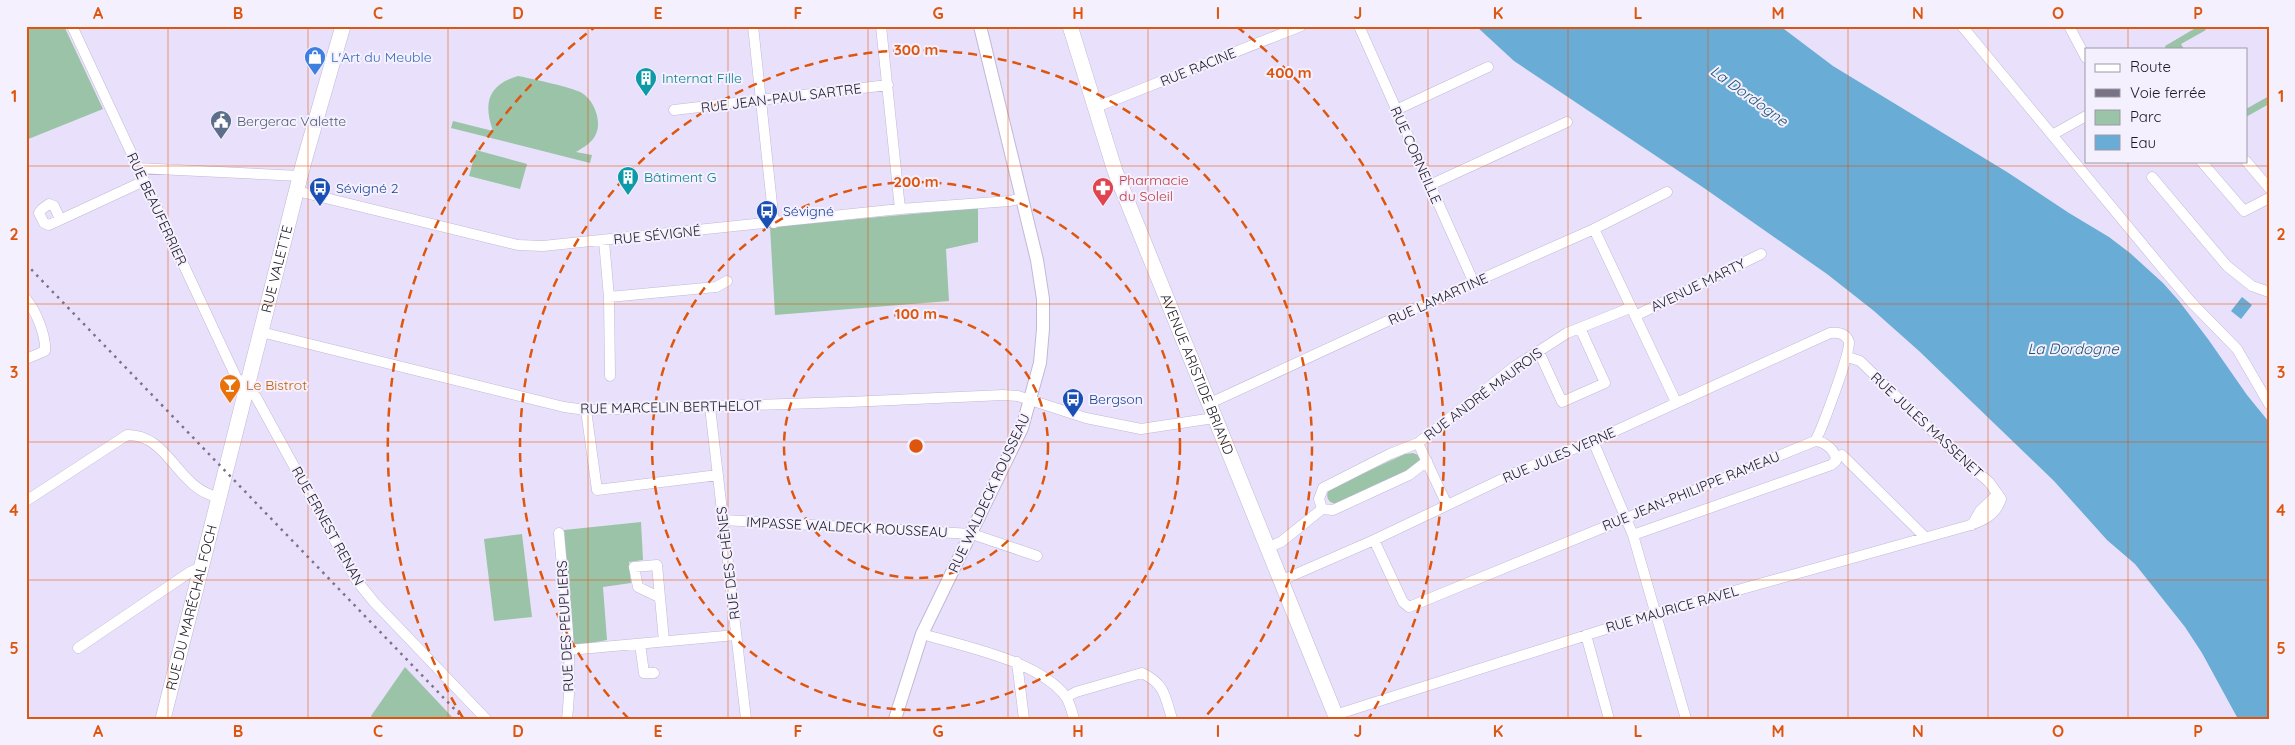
<svg xmlns="http://www.w3.org/2000/svg" width="2295" height="745" font-family="Quicksand,sans-serif">
<style>
.green{fill:#9ac3a8}
.water{fill:#69acd5}
.lines{fill:none;stroke-linecap:round;stroke-linejoin:round}
.minor-casing{stroke:#c2b7d6;stroke-width:11}
.tertiary-casing{stroke:#c2b7d6;stroke-width:14}
.secondary-casing{stroke:#c2b7d6;stroke-width:16}
.minor{stroke:#fff;stroke-width:10}
.tertiary{stroke:#fff;stroke-width:12}
.secondary{stroke:#fff;stroke-width:15}
.rail{stroke:#797385;stroke-width:2.5;stroke-dasharray:2.5 5;stroke-linecap:butt}
.grid{fill:none;stroke:#de560d;stroke-width:1;stroke-opacity:0.55}
.ring{fill:none;stroke:#de560d;stroke-width:2.5;stroke-dasharray:9 6}
.labels{text-anchor:middle;stroke-width:4;stroke-linejoin:round;paint-order:stroke}
.shop-label{font-size:14px;fill:#366cbe;stroke:#f5f0fe;text-anchor:start}
.street-label{font-size:14px;fill:#1c1824;stroke:#f5f0fe}
.culture-label{font-size:14px;fill:#0d838f;stroke:#f5f0fe;text-anchor:start}
.service-label{font-size:14px;fill:#4e5e75;stroke:#f5f0fe;text-anchor:start}
.health-label{font-size:14px;fill:#be3a42;stroke:#f5f0fe;text-anchor:start}
.transit-label{font-size:14px;fill:#164399;stroke:#f5f0fe;text-anchor:start}
.food-label{font-size:14px;fill:#c56008;stroke:#f5f0fe;text-anchor:start}
.water-label{font-size:15px;font-style:italic;fill:#205471;stroke:#f5f0fe}
.centre{fill:#de560d;stroke:#f5f0fe;stroke-width:2.5}
.ring-label{font-size:15px;text-anchor:middle;font-weight:bold;fill:#de560d;stroke:#f5f0fe;stroke-width:4;stroke-linejoin:round;paint-order:stroke}
.neatline{fill:none;stroke:#de560d;stroke-width:2}
.grid-label{font-size:16px;text-anchor:middle;font-weight:bold;fill:#de560d}
</style>
<rect width="100%" height="100%" fill="#e9e1fb"/>
<path class="green" d="M26 26H64L103 109 26 140Z
M2199 26H2203L2206 30 2181 44 2184 49H2166L2165 46Z
M518 76C532 79 572 87 582 93 594 100 602 121 596 134 592 143 584 147 576 152L592 155 590 163 451 128 453 121 493 131C483 103 488 85 518 76Z
M2269 96V104L2246 117V109Z
M476 150 527 164 520 189 469 176Z
M978 208V242L946 249 949 301 775 315 770 227Z
M1413 453 1418 455 1420 460 1417 466 1337 504C1328 503 1325 497 1329 489L1405 454Z
M641 522 643 560 629 562 631 583 603 587 607 640 574 646 564 530Z
M522 534 532 617 494 621 484 539Z
M405 667 454 719H372L371 716Z"/>
<path class="water" d="M1476 26H1780L1833 66 2007 172 2069 213 2109 237 2130 253 2163 283 2179 301 2208 339 2247 395 2269 422V719H2238L2202 653 2185 627 2135 564 2107 540 2054 481 1919 351 1874 311 1827 274 1704 188 1514 61Z
M2242 297 2252 305 2241 319 2231 311Z"/>
<g class="lines">
<g class="minor-casing">
<path id="minor" d="M72 26 236 377 256 397 357 581 374 602 486 719
M753 26 774 223
M881 26 900 209
M1359 26 1474 283
M1962 26 2163 269 2192 303 2237 349 2269 404
M2069 26 2086 58
M1094 108 1301 26
M674 110 888 85
M1396 110 1488 67
M2052 135 2086 116
M2201 161 2244 211 2269 198
M2246 161 2269 188
M137 168 300 176
M2152 177 2227 266 2252 286 2269 292
M1430 185 1567 122
M297 191 518 245 543 246 900 209 1010 201 1022 198
M60 219 54 206 49 204 42 209 39 213 44 223 49 225 144 181
M1594 229 1676 402
M604 241 609 297 716 287 727 281
M609 297 610 376
M26 299C36 311 46 335 45 351L26 359
M1635 316 1761 254
M261 332 564 407 586 410 849 402 1003 395 1018 396 1086 418 1141 429 1214 418
M1539 352 1562 402 1605 383 1580 328
M1208 404 1407 312 1594 229 1667 192
M710 407 746 719
M586 410 597 490 718 475
M1593 441 1633 535 1686 719
M1836 457 1842 455 1925 537
M26 501 127 435C169 434 177 489 218 497
M1447 505 1418 443 1514 367 1567 333 1630 308
M1322 509 1333 510 1409 475 1427 461
M723 520 972 534 1037 556
M1972 525 1980 511 1998 494
M559 533C564 595 574 657 567 719
M1374 540 1403 602 1409 607 1815 441C1825 442 1836 450 1836 461L1831 465 1633 535
M1266 548 1281 542 1322 509 1319 499 1323 488 1390 454 1418 443
M1280 581 1374 540 1519 471 1593 441 1830 333C1838 332 1846 333 1849 342 1852 348 1821 432 1815 441
M659 597 638 587 634 567 657 565 664 641
M922 634C963 646 1040 661 1066 697 1070 703 1072 712 1074 719
M1586 635 1609 719
M640 644 644 673H654
M78 648 190 572 200 568
M569 650 736 635
M1017 662 1024 719
M1067 697 1076 692 1142 673C1165 684 1165 696 1172 719
M1335 715 1656 613 1967 526C1983 521 1996 515 2001 499L1989 482 1955 453 1860 361 1848 357"/>
</g>
<g class="tertiary-casing">
<path id="tertiary" d="M895 719 922 634 1022 428 1040 363 1043 329V299L1037 260 980 26"/>
</g>
<g class="secondary-casing">
<g id="secondary">
<path id="s1" d="M1070 26 1115 171 1337 719"/>
<path id="s2" d="M163 719 303 165 343 26"/>
</g>
</g>
<use href="#minor" class="minor"/>
<use href="#tertiary" class="tertiary"/>
<use href="#secondary" class="secondary"/>
<path class="rail" d="M26 264 464 719"/>
</g>
<path class="grid" d="M168 26V719M308 26V719M448 26V719M588 26V719M728 26V719M868 26V719M1008 26V719M1148 26V719M1288 26V719M1428 26V719M1568 26V719M1708 26V719M1848 26V719M1988 26V719M2128 26V49M2128 161V719M26 166H2269M26 304H2269M26 442H2269M26 580H2269"/>
<g class="ring">
<circle cx="916" cy="446" r="132"/>
<circle cx="916" cy="446" r="264"/>
<path d="M629 719A396 396 0 1 1 1203 719"/>
<path d="M463 718A528 528 0 0 1 595 27M1237 27A528 528 0 0 1 1369 718"/>
</g>
<defs>
<g id="shop-pin" transform="scale(1.125)"><path d="M0 17L-7.5 6A9.5 9.5 0 1 1 7.5 6Z" fill="#3f7fe0" stroke="#f5f0fe"/><path d="M-5-2.5h2.3a2.7 3.5 0 0 1 5.4 0H5L5.5 6h-11ZM-1.5-2.5h3a1.5 2.3 0 0 0-3 0Z" fill="#fff"/></g>
<g id="building-pin" transform="scale(1.125)"><path d="M0 17L-7.5 6A9.5 9.5 0 1 1 7.5 6Z" fill="#0f9aa8" stroke="#f5f0fe"/><path d="M-4-6H4V6H1V3H-1V6H-4ZM-2.5-4.3h1.7v1.8h-1.7ZM.8-4.3h1.7v1.8H.8ZM-2.5-1h1.7V.8h-1.7ZM.8-1h1.7V.8H.8Z" fill="#fff"/></g>
<g id="civic-pin" transform="scale(1.125)"><path d="M0 17L-7.5 6A9.5 9.5 0 1 1 7.5 6Z" fill="#5c6f8a" stroke="#f5f0fe"/><path d="M-.6-6.5H3V-4.5H.6V-3L4-1V1h2V6H-6V1h2V-1L-.6-3ZM-1.2 2.5V6h2.4V2.5Z" fill="#fff"/></g>
<g id="bus-pin" transform="scale(1.125)"><path d="M0 17L-7.5 6A9.5 9.5 0 1 1 7.5 6Z" fill="#1a4fb4" stroke="#f5f0fe"/><path d="M-5-6H5V4H4V6H2V4H-2V6H-4V4H-5ZM-3.5-4V0h7V-4ZM-3.5 1.2v1.5H-2V1.2ZM2 1.2v1.5H3.5V1.2Z" fill="#fff"/></g>
<g id="pharmacy-pin" transform="scale(1.125)"><path d="M0 17L-7.5 6A9.5 9.5 0 1 1 7.5 6Z" fill="#e0444e" stroke="#f5f0fe"/><path d="M-2-6h4v4h4v4h-4v4h-4v-4h-4v-4h4Z" fill="#fff"/></g>
<g id="bar-pin" transform="scale(1.125)"><path d="M0 17L-7.5 6A9.5 9.5 0 1 1 7.5 6Z" fill="#e8710a" stroke="#f5f0fe"/><path d="M-6-5H6L.8 .8V4.5H3.5V6h-7V4.5H-.8V.8Z" fill="#fff"/></g>
</defs>
<g fill-rule="evenodd">
<use href="#shop-pin" x="315" y="57"/>
<use href="#building-pin" x="646" y="78"/>
<use href="#civic-pin" x="221" y="121"/>
<use href="#building-pin" x="628" y="177"/>
<use href="#bus-pin" x="320" y="188"/>
<use href="#pharmacy-pin" x="1103" y="188"/>
<use href="#bus-pin" x="767" y="211"/>
<use href="#bar-pin" x="230" y="385"/>
<use href="#bus-pin" x="1073" y="399"/>
</g>
<g class="labels">
<g class="shop-label">
<text x="331" y="62">L'Art du Meuble</text>
</g>
<g class="street-label">
<text transform="translate(1198 67) rotate(-22)" y="5">RUE RACINE</text>
<text transform="translate(781 98) rotate(-7)" y="5">RUE JEAN-PAUL SARTRE</text>
<text transform="translate(1416 155) rotate(66)" y="5">RUE CORNEILLE</text>
<text transform="translate(157 209) rotate(65)" y="5">RUE BEAUFERRIER</text>
<text transform="translate(657 235) rotate(-6)" y="5">RUE SÉVIGNÉ</text>
<text dy="5" stroke="none"><textPath href="#s2" startOffset="464">RUE VALETTE</textPath></text>
<text transform="translate(1698 285) rotate(-26)" y="5">AVENUE MARTY</text>
<text transform="translate(1438 299) rotate(-24)" y="5">RUE LAMARTINE</text>
<text dy="5" stroke="none"><textPath href="#s1" startOffset="371">AVENUE ARISTIDE BRIAND</textPath></text>
<text transform="translate(1483 394) rotate(-37)" y="5">RUE ANDRÉ MAUROIS</text>
<text transform="translate(671 407) rotate(-1)" y="5">RUE MARCELIN BERTHELOT</text>
<text transform="translate(1927 425) rotate(43)" y="5">RUE JULES MASSENET</text>
<text transform="translate(1559 455) rotate(-23)" y="5">RUE JULES VERNE</text>
<text transform="translate(1691 491) rotate(-22)" y="5">RUE JEAN-PHILIPPE RAMEAU</text>
<text transform="translate(989 493) rotate(-65)" y="5">RUE WALDECK ROUSSEAU</text>
<text transform="translate(328 526) rotate(61)" y="5">RUE ERNEST RENAN</text>
<text transform="translate(847 527) rotate(3)" y="5">IMPASSE WALDECK ROUSSEAU</text>
<text transform="translate(728 563) rotate(-97)" y="5">RUE DES CHÊNES</text>
<text dy="5" stroke="none"><textPath href="#s2" startOffset="115">RUE DU MARÉCHAL FOCH</textPath></text>
<text transform="translate(1672 609) rotate(-16)" y="5">RUE MAURICE RAVEL</text>
<text transform="translate(565 626) rotate(-93)" y="5">RUE DES PEUPLIERS</text>
</g>
<g class="culture-label">
<text x="662" y="83">Internat Fille</text>
<text x="644" y="182">Bâtiment G</text>
</g>
<g class="service-label">
<text x="237" y="126">Bergerac Valette</text>
</g>
<g class="health-label">
<text x="1119" y="185">Pharmacie<tspan x="1119" dy="16">du Soleil</tspan></text>
</g>
<g class="transit-label">
<text x="336" y="193">Sévigné 2</text>
<text x="783" y="216">Sévigné</text>
<text x="1089" y="404">Bergson</text>
</g>
<g class="food-label">
<text x="246" y="390">Le Bistrot</text>
</g>
<g class="water-label">
<text transform="translate(1749 96) rotate(36)" y="5">La Dordogne</text>
<text x="2073" y="354">La Dordogne</text>
</g>
</g>
<circle cx="916" cy="446" r="8" class="centre"/>
<g class="ring-label">
<text x="916" y="55">300 m</text>
<text x="1289" y="78">400 m</text>
<text x="916" y="187">200 m</text>
<text x="916" y="319">100 m</text>
</g>
<rect width="2295" height="745" fill="none" stroke="#f5f0fe" stroke-width="55"/>
<rect x="2085" y="48" width="162" height="115" fill="#f5f0fe" stroke="#9e9aa7"/>
<rect x="2095" y="64" width="25" height="8" fill="#ffffff" stroke="#9e9aa7"/>
<text x="2130" y="72" font-size="15" fill="#1c1824">Route</text>
<rect x="2095" y="89" width="25" height="8" fill="#797385" stroke="#9e9aa7"/>
<text x="2130" y="98" font-size="15" fill="#1c1824">Voie ferrée</text>
<rect x="2095" y="110" width="25" height="15" fill="#9ac3a8" stroke="#9e9aa7"/>
<text x="2130" y="122" font-size="15" fill="#1c1824">Parc</text>
<rect x="2095" y="135" width="25" height="15" fill="#69acd5" stroke="#9e9aa7"/>
<text x="2130" y="148" font-size="15" fill="#1c1824">Eau</text>
<rect x="28" y="28" width="2240" height="690" class="neatline"/>
<g class="grid-label">
<text x="98" y="19">A</text>
<text x="238" y="19">B</text>
<text x="378" y="19">C</text>
<text x="518" y="19">D</text>
<text x="658" y="19">E</text>
<text x="798" y="19">F</text>
<text x="938" y="19">G</text>
<text x="1078" y="19">H</text>
<text x="1218" y="19">I</text>
<text x="1358" y="19">J</text>
<text x="1498" y="19">K</text>
<text x="1638" y="19">L</text>
<text x="1778" y="19">M</text>
<text x="1918" y="19">N</text>
<text x="2058" y="19">O</text>
<text x="2198" y="19">P</text>
<text x="14" y="102">1</text>
<text x="2281" y="102">1</text>
<text x="14" y="240">2</text>
<text x="2281" y="240">2</text>
<text x="14" y="378">3</text>
<text x="2281" y="378">3</text>
<text x="14" y="516">4</text>
<text x="2281" y="516">4</text>
<text x="14" y="654">5</text>
<text x="2281" y="654">5</text>
<text x="98" y="737">A</text>
<text x="238" y="737">B</text>
<text x="378" y="737">C</text>
<text x="518" y="737">D</text>
<text x="658" y="737">E</text>
<text x="798" y="737">F</text>
<text x="938" y="737">G</text>
<text x="1078" y="737">H</text>
<text x="1218" y="737">I</text>
<text x="1358" y="737">J</text>
<text x="1498" y="737">K</text>
<text x="1638" y="737">L</text>
<text x="1778" y="737">M</text>
<text x="1918" y="737">N</text>
<text x="2058" y="737">O</text>
<text x="2198" y="737">P</text>
</g>
</svg>
